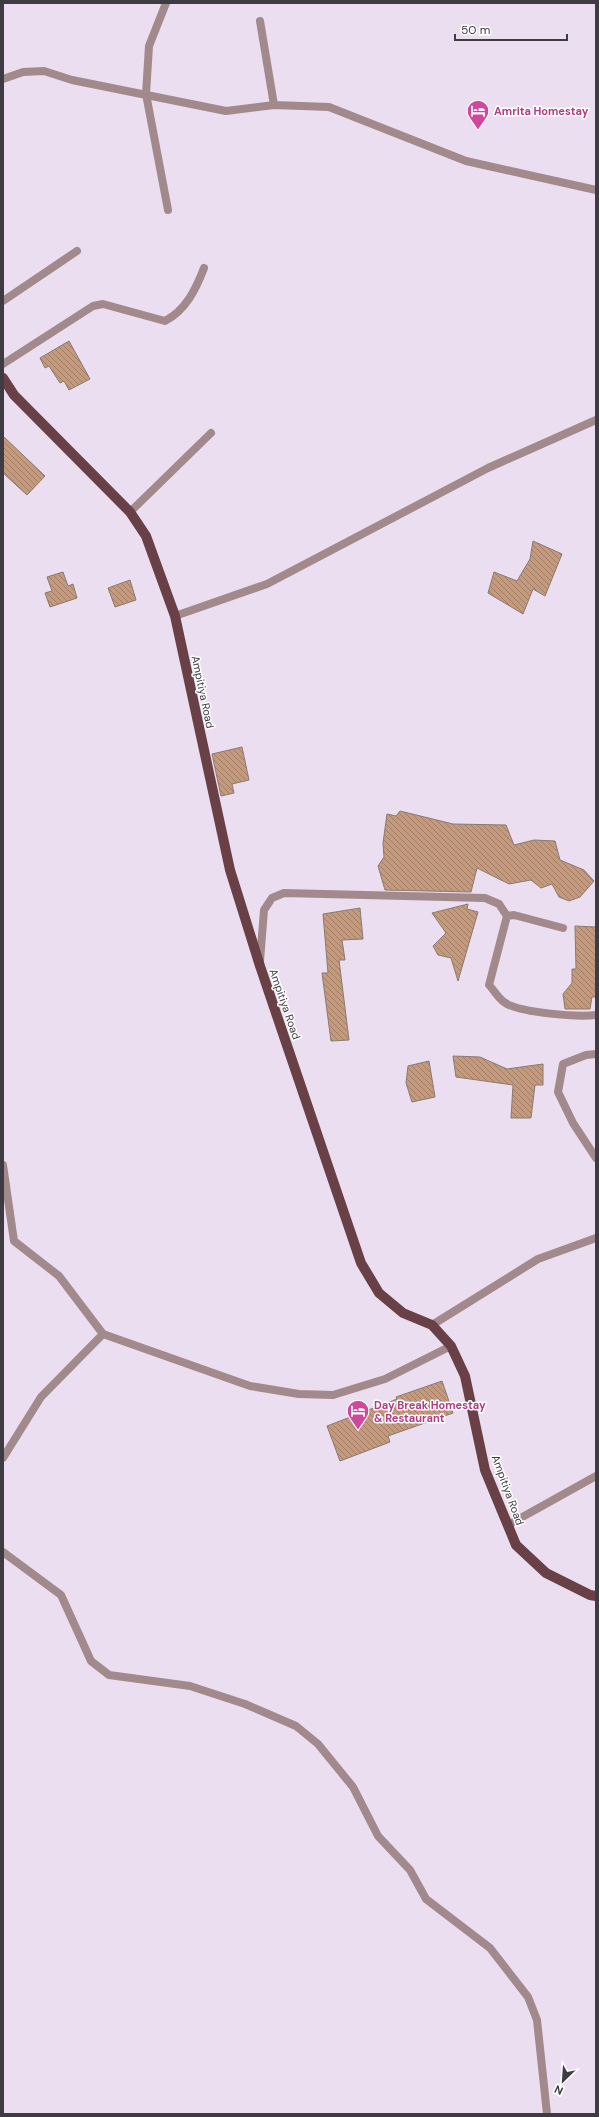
<svg xmlns="http://www.w3.org/2000/svg" width="599" height="2117" font-family="'DM Sans',sans-serif">
<style>
.building{fill:url(#building-back-hatch);stroke:#8a7a6f}
.lines{fill:none;stroke-linecap:round;stroke-linejoin:round}
.lane{stroke:#a2898c;stroke-width:8}
.street{stroke:#a2898c;stroke-width:8}
.primary{stroke:#684045;stroke-width:10}
.labels{text-anchor:middle;stroke-width:3;stroke-linejoin:round;paint-order:stroke}
.hotel-label{font-size:11px;font-weight:bold;fill:#b23c85;stroke:#fff;text-anchor:start}
.street-label{font-size:11px;fill:#3f3b42;stroke:#fff}
</style>
<defs>
<pattern id="building-back-hatch" width="6" height="6" patternUnits="userSpaceOnUse"><rect width="6" height="6" fill="#c5997c"/><path d="M-1 5l2 2M0 0l6 6M5-1l2 2" fill="none" stroke="#a17e67"/></pattern>
</defs>
<rect width="100%" height="100%" fill="#eadef0"/>
<path class="building" d="M69 341 90 379 69 390 64 381 60 383 49 366 45 368 40 358Z
M3 436 45 476 27 495 3 473Z
M533 541 562 554 545 596 533 589 523 614 488 593 494 572 517 581 530 559Z
M63 572 68 586 73 584 77 598 50 607 45 593 52 591 47 577Z
M130 580 136 600 115 607 108 588Z
M242 747 249 780 232 784 234 793 221 796 212 754Z
M400 811 453 824 506 825 514 845 534 840 555 841 560 860 584 870 594 881 580 897 569 901 559 897 552 884 541 888 531 880 509 884 477 868 471 892 385 890 378 866 384 857 383 843 387 814 396 816Z
M468 904 467 909 478 912 458 981 451 958 438 955 433 946 446 933 432 913Z
M360 908 363 939 342 940 345 960H339L349 1040 331 1041 322 973H328L323 914Z
M575 926 596 927V997H592L590 1009H565L563 994 572 983V969H576Z
M453 1056 480 1057 507 1069 543 1064V1085H535L531 1118H511L513 1085 456 1077Z
M429 1061 435 1097 412 1102 406 1083 408 1066Z
M442 1381 453 1413 388 1436 390 1442 340 1461 327 1426 397 1399 396 1397Z"/>
<g class="lines">
<path class="lane" d="M507 916 514 915 563 928
M260 961 264 910 272 898 284 893 485 898 499 904 507 916 489 985C494 990 498 998 504 1002 518 1013 578 1017 596 1015
M596 1054 586 1055 563 1064 558 1092 573 1123 596 1158
M432 1325 538 1259 596 1238
M3 1458 41 1397 103 1334
M508 1525 596 1476
M3 1552 61 1595 91 1661 109 1675 190 1686 245 1704 296 1726 318 1744 353 1787 378 1836 410 1870 426 1899 490 1948 528 1997 537 2020 547 2114"/>
<path class="street" d="M166 3 149 46 146 94 168 210
M260 21 274 105
M3 79 23 72 44 71 72 80 226 111 274 105 329 107 466 161 596 190
M3 301 77 251
M3 364 93 306 103 304 165 321C186 310 196 289 204 268
M130 512 211 433
M175 616 267 584 488 468 596 420
M3 1165 14 1241 59 1276 103 1334 250 1386 299 1394 333 1395 385 1379 451 1346"/>
<path class="primary" d="M3 378 14 395 130 512 146 536 175 616 230 870 260 966 361 1263 379 1293 403 1313 432 1325 451 1346 465 1376 485 1470 516 1545 546 1573 590 1595 596 1596"/>
</g>
<defs>
<g id="hotel-pin" transform="scale(1.15)"><path d="M0 17L-7.5 6A9.5 9.5 0 1 1 7.5 6Z" fill="#d1479c" stroke="#fff"/><path d="M-6-4.5h1.5V1H6V5H4.5V3h-9V5H-6ZM-4 0a1.8 1.8 0 1 1 3.6 0ZM.5 0V-2.5h3Q6-2.5 6 0Z" fill="#fff"/></g>
</defs>
<g fill-rule="evenodd">
<use href="#hotel-pin" x="478" y="111"/>
<use href="#hotel-pin" x="358" y="1411"/>
</g>
<g class="labels">
<g class="hotel-label">
<text x="494" y="115">Amrita Homestay</text>
<text x="374" y="1409">Day Break Homestay<tspan x="374" dy="13">&amp; Restaurant</tspan></text>
</g>
<g class="street-label">
<text transform="translate(203 692) rotate(78)" y="4">Ampitiya Road</text>
<text transform="translate(285 1004) rotate(71)" y="4">Ampitiya Road</text>
<text transform="translate(508 1490) rotate(70)" y="4">Ampitiya Road</text>
</g>
</g>
<rect width="599" height="2117" fill="none" stroke="#3f3b42" stroke-width="8"/>
<g transform="translate(563 2081) rotate(205)" stroke="#ffffff" stroke-width="3" paint-order="stroke">
<path d="M0-3L7 15L0 10L-7 15Z" fill="#3f3b42"/>
<text y="-6" font-size="11" font-weight="bold" text-anchor="middle" fill="#3f3b42">N</text>
</g>
<path d="M455 34v6h112v-6" fill="none" stroke="#3f3b42" stroke-width="2"/>
<text x="461" y="34" font-size="12" fill="#3f3b42" stroke="#ffffff" stroke-width="3" paint-order="stroke">50 m</text>
</svg>
